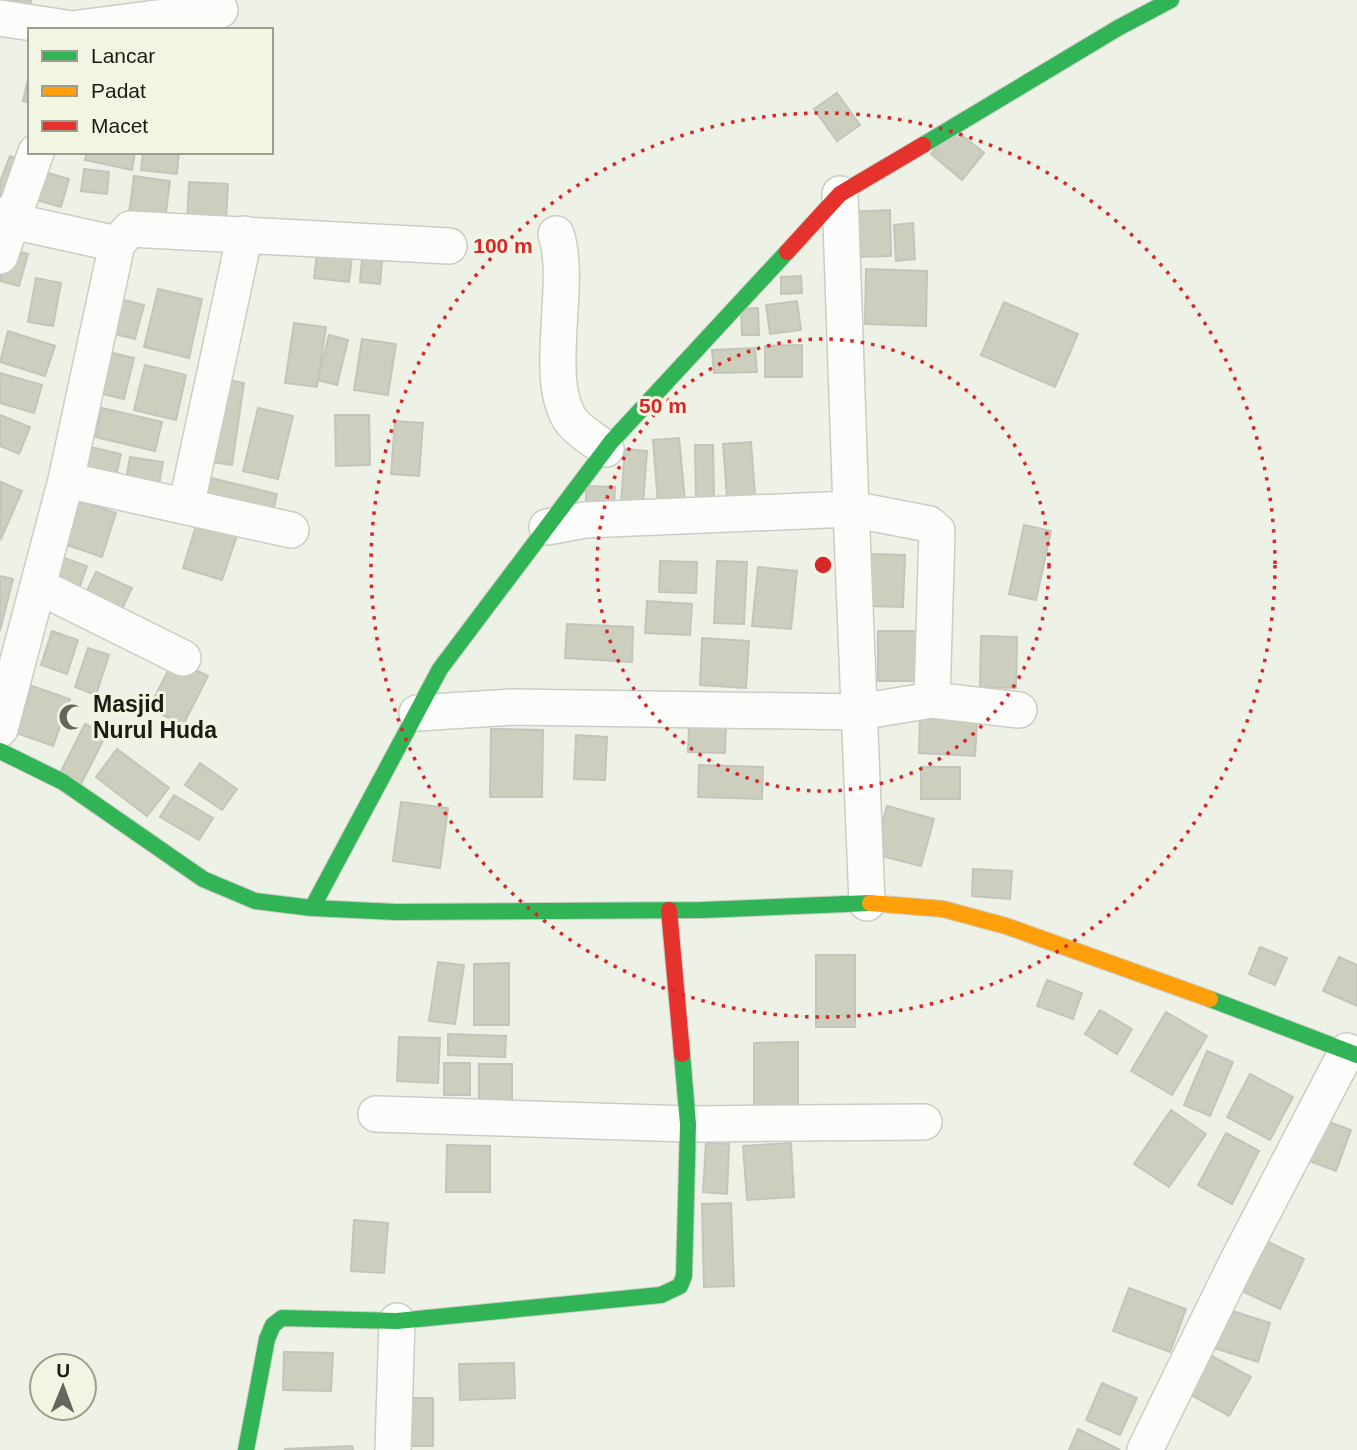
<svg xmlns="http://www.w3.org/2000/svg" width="1357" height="1450" font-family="Helvetica,sans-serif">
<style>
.building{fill:#cccfbd;stroke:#c3c5bc;stroke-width:2}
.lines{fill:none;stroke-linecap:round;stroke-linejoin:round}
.street-casing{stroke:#cbcdc4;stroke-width:38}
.fast-casing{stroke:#cbcdc4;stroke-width:18}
.slow-casing{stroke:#cbcdc4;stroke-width:18}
.jam-casing{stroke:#cbcdc4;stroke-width:18}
.street{stroke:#fcfdfb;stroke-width:35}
.fast{stroke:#30b455;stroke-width:16}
.slow{stroke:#ff9f0a;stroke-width:16}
.jam{stroke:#e5322d;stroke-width:16}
.ring{fill:none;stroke:#d62828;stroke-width:3.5;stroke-dasharray:3.5 7}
.labels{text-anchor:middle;stroke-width:6;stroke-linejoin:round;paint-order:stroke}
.poi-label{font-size:23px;font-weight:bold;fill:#1b1c15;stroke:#f2f5e1;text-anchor:start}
.centre{fill:#d62828;stroke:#f2f5e1;stroke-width:3.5}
.ring-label{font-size:21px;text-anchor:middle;font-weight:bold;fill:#d62828;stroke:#f2f5e1;stroke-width:6;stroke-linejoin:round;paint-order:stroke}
</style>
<rect width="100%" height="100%" fill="#eef1e6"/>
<path class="building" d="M0 0H31L29 13 0 8Z
M30 70V103L23 101Z
M837 93 860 125 837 141 814 109Z
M953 128 984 153 962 180 931 154Z
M87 152H135L132 170 85 160Z
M143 152H179L177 174 141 170Z
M10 156 26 162 12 200 0 195V182Z
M84 169 109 172 107 194 81 191Z
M38 170 69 179 61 207 30 198Z
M134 176 170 181 165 220 129 215Z
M189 182 228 184 226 223 187 221Z
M890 210 891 256 852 257 850 212Z
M913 223 915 259 896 261 894 225Z
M318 244 353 248 349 282 314 278Z
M7 248 28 254 19 286 0 281Z
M363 248 383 250 380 284 360 282Z
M866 269 927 271 926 326 865 324Z
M801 276 802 293 781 294V277Z
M36 278 61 283 53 326 28 322Z
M158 289 202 299 189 358 144 347Z
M112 297 144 305 135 339 103 331Z
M797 301 801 330 770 334 766 305Z
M1004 302 1078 334 1055 387 981 355Z
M758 308 759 335H742L741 309Z
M294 323 326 327 317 387 285 383Z
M8 331 55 346 45 376 0 362Z
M329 335 348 340 337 385 318 380Z
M362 339 396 344 388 395 354 390Z
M802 345V377H765V346Z
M755 348 757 372 714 373 712 350Z
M104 351 134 358 124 399 94 392Z
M145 365 186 375 176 420 134 410Z
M0 373 42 385 34 413 0 403Z
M223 379 244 383 232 465 210 462Z
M102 408 162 422 155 451 95 437Z
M258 408 293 416 278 479 243 471Z
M0 415 30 427 19 454 0 446Z
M335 415H369L370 465 336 466Z
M395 421 423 423 419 476 391 474Z
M679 438 685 501 658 503 653 440Z
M751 442 755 495 727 497 723 444Z
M695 445H713L714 499 696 500Z
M86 446 121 454 115 480 80 473Z
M625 449 647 451 643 504 621 503Z
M130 457 163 462 158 491 125 486Z
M203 476 277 494 271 520 197 501Z
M1 482 22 491 1 539 0 538Z
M586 486 615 487 614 506 586 505Z
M67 497 116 513 102 557 52 540Z
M198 519 238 532 222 580 183 568Z
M1024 525 1051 531 1036 600 1009 594Z
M53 554 87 566 77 594 43 582Z
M869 554 905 555 903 607 867 606Z
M660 561 697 562 696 593 659 592Z
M717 561 747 562 744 624 714 623Z
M758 567 797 571 791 629 752 626Z
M96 572 132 588 121 611 85 595Z
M0 576 13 579 0 631Z
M647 601 692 604 690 635 645 633Z
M567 624 633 627 632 662 565 658Z
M52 631 78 640 67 674 41 665Z
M878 631H917V681H878Z
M981 636 1017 637 1016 688 980 687Z
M702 638 749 641 746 688 700 685Z
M88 648 109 655 96 695 75 687Z
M174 659 208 676 183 725 149 708Z
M32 686 70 699 53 746 16 733Z
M920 718 977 721 975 756 919 753Z
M85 724 106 735 80 786 59 775Z
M689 727 726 728 725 753 688 752Z
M491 729 543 730 542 797H490Z
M576 735 607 737 605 780 574 779Z
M117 749 169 788 147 816 96 777Z
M200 763 237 789 222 810 185 785Z
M699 765 763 767 762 799 698 797Z
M921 767H960V799H921Z
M174 795 213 818 199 840 160 817Z
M401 802 448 808 440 868 393 861Z
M887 806 934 819 921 866 874 854Z
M973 869 1012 871 1010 899 972 896Z
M1260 947 1287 958 1275 985 1249 974Z
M816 955H855V1027H816Z
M1339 957 1357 965V1006L1323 991Z
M438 962 464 965 455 1024 429 1021Z
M509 963V1025H474V964Z
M1047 980 1082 993 1073 1019 1037 1006Z
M1100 1010 1132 1029 1117 1054 1085 1034Z
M1166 1012 1207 1036 1172 1095 1131 1071Z
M448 1034 506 1036 505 1057 448 1055Z
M399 1037 440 1038 438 1083 397 1081Z
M798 1042V1114H754V1043Z
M1207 1051 1233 1062 1210 1116 1184 1105Z
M444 1063H470V1095H444Z
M479 1064H512V1104H479Z
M1250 1074 1293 1097 1270 1140 1227 1117Z
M1171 1110 1206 1134 1169 1187 1134 1164Z
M1324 1120 1351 1130 1336 1171 1309 1161Z
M1226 1133 1259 1151 1232 1204 1198 1185Z
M706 1143 729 1144 727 1194 703 1192Z
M791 1143 794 1197 747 1200 743 1146Z
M447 1145 490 1146V1192H446Z
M731 1203 734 1286 704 1287 702 1204Z
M354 1220 388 1223 384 1273 351 1271Z
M1264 1240 1304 1259 1280 1309 1240 1290Z
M1129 1288 1186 1309 1170 1352 1113 1331Z
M1220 1307 1270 1323 1258 1362 1208 1346Z
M284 1352 333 1353 331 1391 283 1390Z
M1206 1353 1251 1377 1229 1416 1184 1391Z
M514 1363 515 1398 460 1400 459 1364Z
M1102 1383 1137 1398 1120 1435 1086 1420Z
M403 1398H433V1446H403Z
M1078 1429 1120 1450H1069Z
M352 1446 353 1450H285V1449Z"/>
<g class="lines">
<g class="street-casing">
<path id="street" d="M0 18 79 30
M79 28 220 10
M840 194 851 509 929 524 937 531 932 700
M0 215 12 221 117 244
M556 234C573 284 541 381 572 422 580 432 596 441 606 449
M0 256 36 152
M66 480 291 530
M186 507 245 234
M547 527 585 520 851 509 867 903
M38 586 183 658
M417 713 512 707 859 712 932 700 1019 710
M0 729 66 480 117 244 130 229 449 246
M376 1114 688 1124 924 1122
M393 1450 397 1321
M1145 1450 1237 1262 1347 1051"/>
</g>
<g class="fast-casing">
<path id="fast" d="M923 145 1118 28 1171 0
M0 751 63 782 203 879 255 901 312 908 396 912 702 910 870 903
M312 908 440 669 611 442 787 252
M1210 999 1357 1055
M246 1450 267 1339 273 1325 282 1318 397 1321 661 1295 680 1286 684 1276 688 1124 682 1054"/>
</g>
<g class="slow-casing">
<path id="slow" d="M870 903 943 909 1006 926 1210 999"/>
</g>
<g class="jam-casing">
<path id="jam" d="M787 252 840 194 923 145
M669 910 682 1054"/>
</g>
<use href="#street" class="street"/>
<use href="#fast" class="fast"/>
<use href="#slow" class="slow"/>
<use href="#jam" class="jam"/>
</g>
<g class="ring">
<circle cx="823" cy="565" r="226"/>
<circle cx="823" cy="565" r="452"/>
</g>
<defs>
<g id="mosque-bare" transform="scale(2.1)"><path d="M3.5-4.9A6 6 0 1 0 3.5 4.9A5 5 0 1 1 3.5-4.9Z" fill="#65675e" stroke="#f2f5e1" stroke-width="2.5" paint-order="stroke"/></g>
</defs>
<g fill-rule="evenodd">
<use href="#mosque-bare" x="72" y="717"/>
</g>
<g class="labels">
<g class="poi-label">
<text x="93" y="712">Masjid<tspan x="93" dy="26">Nurul Huda</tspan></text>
</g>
</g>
<circle cx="823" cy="565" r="10" class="centre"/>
<g class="ring-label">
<text x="503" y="253">100 m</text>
<text x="663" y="413">50 m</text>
</g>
<rect x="28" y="28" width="245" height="126" fill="#f2f5e1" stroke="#9c9e8f" stroke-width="2"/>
<rect x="42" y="51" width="35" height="10" fill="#30b455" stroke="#9c9e8f" stroke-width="2"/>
<text x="91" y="63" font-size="21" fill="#1b1c15">Lancar</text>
<rect x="42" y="86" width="35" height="10" fill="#ff9f0a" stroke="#9c9e8f" stroke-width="2"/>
<text x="91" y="98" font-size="21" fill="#1b1c15">Padat</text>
<rect x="42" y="121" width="35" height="10" fill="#e5322d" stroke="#9c9e8f" stroke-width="2"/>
<text x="91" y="133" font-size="21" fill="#1b1c15">Macet</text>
<g transform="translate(63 1387) rotate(1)"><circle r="33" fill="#f2f5e1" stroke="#9c9e8f" stroke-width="2"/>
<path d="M0-5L12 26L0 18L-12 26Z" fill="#65675e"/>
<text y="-10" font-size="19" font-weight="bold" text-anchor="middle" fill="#1b1c15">U</text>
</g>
</svg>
